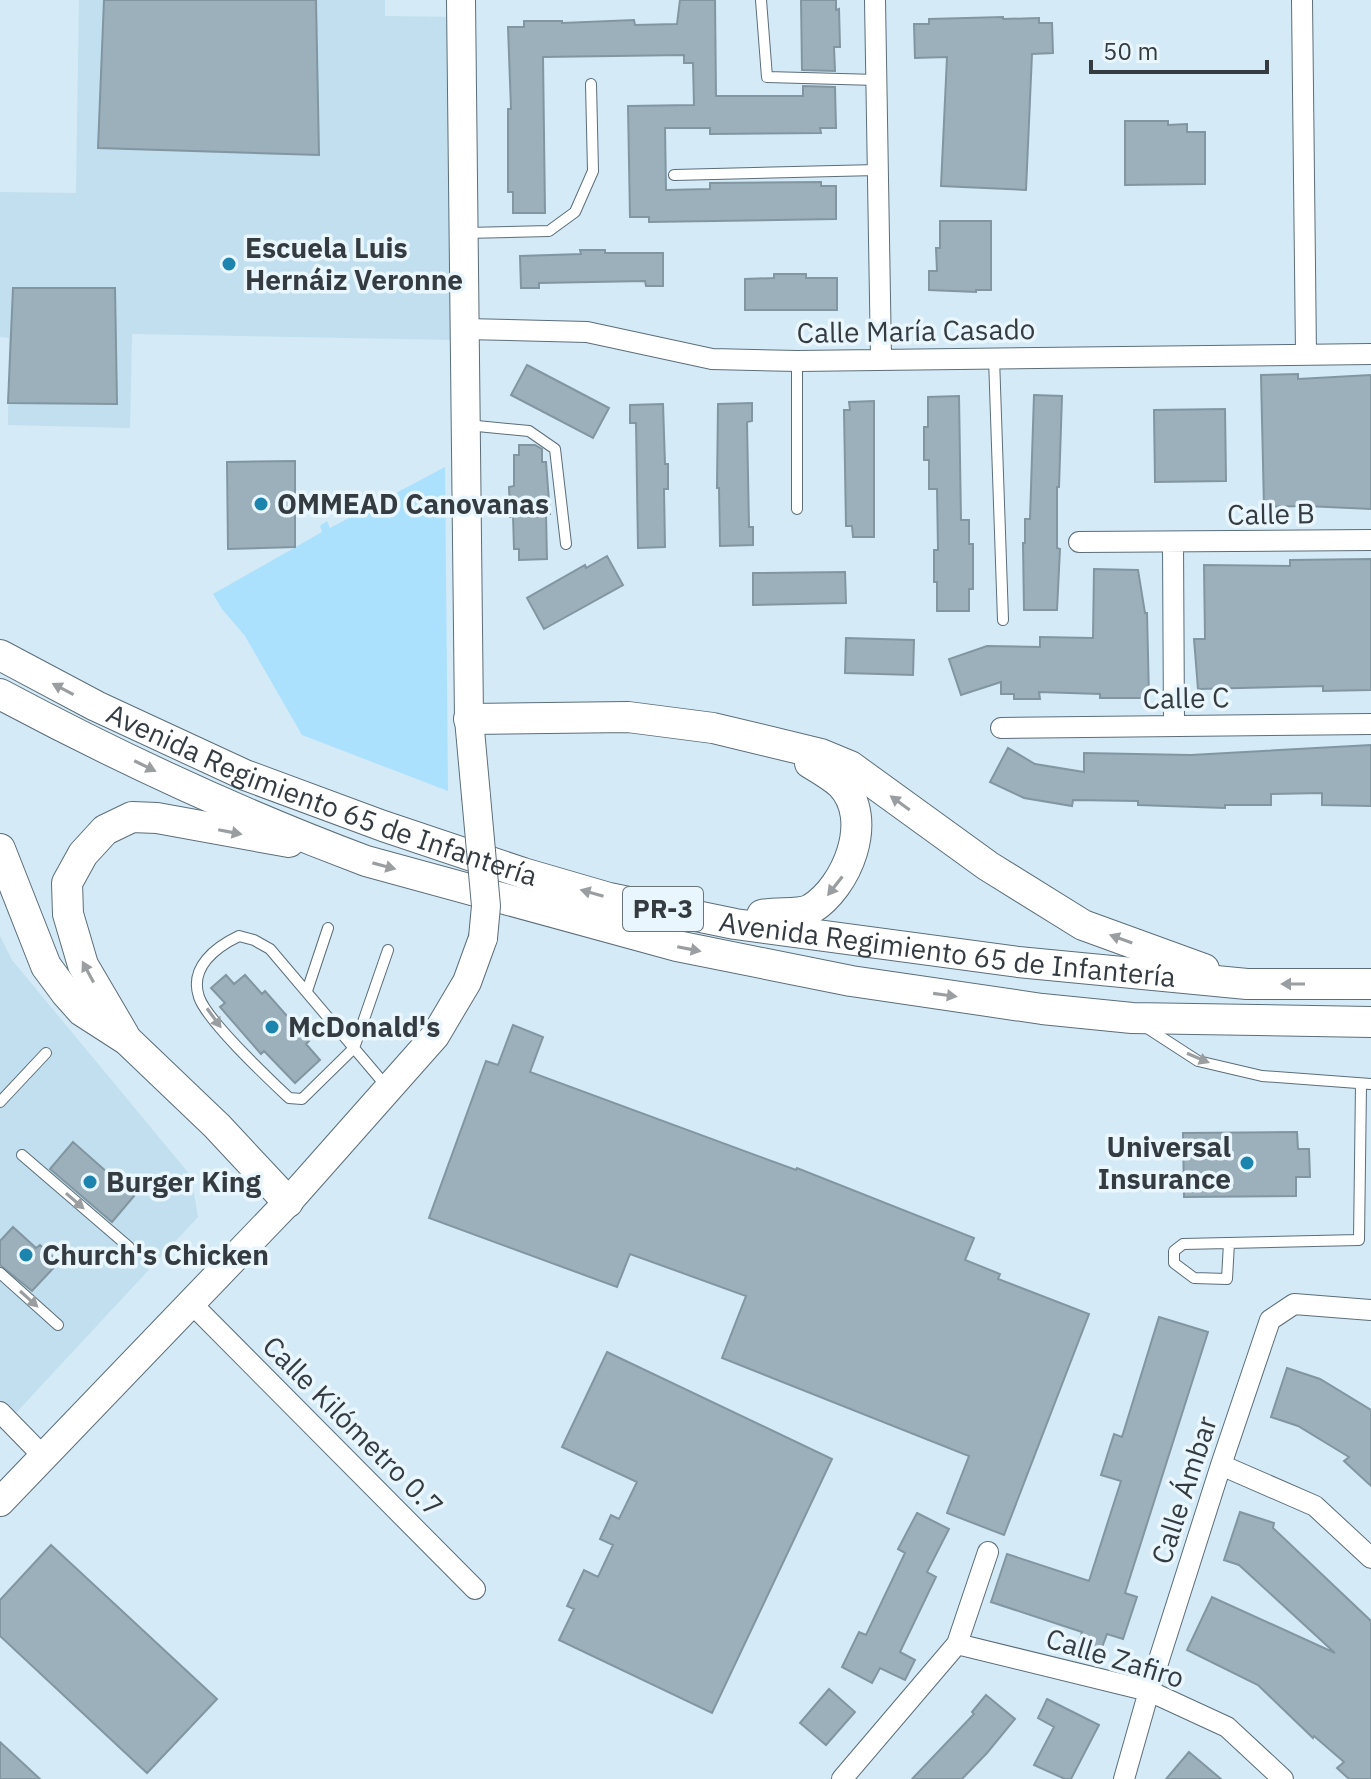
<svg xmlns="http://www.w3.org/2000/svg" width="1371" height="1779" font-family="'IBM Plex Sans',sans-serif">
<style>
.built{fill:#c1dfee}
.green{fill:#abe1fd}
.building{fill:#9bb0bb;stroke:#8196a1;stroke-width:2}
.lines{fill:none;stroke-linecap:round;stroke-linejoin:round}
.lane-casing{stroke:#5b6e79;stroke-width:12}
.street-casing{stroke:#5b6e79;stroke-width:22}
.secondary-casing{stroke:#5b6e79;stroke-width:30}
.primary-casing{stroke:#5b6e79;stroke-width:32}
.lane{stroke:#fff;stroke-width:10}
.street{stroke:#fff;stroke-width:20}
.secondary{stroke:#fff;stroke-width:28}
.primary{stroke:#fff;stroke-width:30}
.secondary-bridge-casing{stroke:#5b6e79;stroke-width:30;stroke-linecap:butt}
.secondary-bridge{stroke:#fff;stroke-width:28}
.oneway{fill:#9a9ea0}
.poi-dot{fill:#1c84ad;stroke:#e9f6fd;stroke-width:3}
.labels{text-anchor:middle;stroke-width:7;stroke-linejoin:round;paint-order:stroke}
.shield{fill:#e9f6fd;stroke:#6a7479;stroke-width:2}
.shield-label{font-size:26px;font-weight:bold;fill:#343c41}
.poi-label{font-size:28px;font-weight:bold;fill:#343c41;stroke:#e9f6fd;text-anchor:start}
.street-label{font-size:28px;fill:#343c41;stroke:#e9f6fd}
</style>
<rect width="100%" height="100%" fill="#d4eaf6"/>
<path class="built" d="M79 0H385V16L461 17 456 340 132 334 130 428 8 425 9 338 0 337V192L76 193Z
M0 936 12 960 191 1176 198 1217 0 1430Z"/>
<path class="green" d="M445 467 448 791 302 735 245 636 222 609 213 594 322 532 320 526 327 521 330 528Z"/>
<path class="building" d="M104 0H316L319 155 98 148Z
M680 0H715L716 96H803V86L835 87 836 128H820L821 133 710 134V128H665L666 190 710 189V183L821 182V186H836V219L649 222V217H630L628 106 694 105 693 63H684V55L543 57 545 213H513V192H508V109H511L508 27H524V21H562V23L634 20 635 25 677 24Z
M801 0H836V10L839 9 840 47H834L835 71 802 70Z
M1003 17V19L1039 18V23H1052L1053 53 1032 54 1026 190 941 186 947 57 915 58 914 24H929V19Z
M1125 121H1168V125L1187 124V132H1205V184L1125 185Z
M940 221H991V290H976V292L929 290V271H937L936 248H940Z
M580 250H605V253H663V286H646L645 281 539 283V288H521L520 256 581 254Z
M774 274H806V278H837V310H745V279L774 278Z
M13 288H115L117 404 8 403Z
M527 365 609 408 593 438 511 395Z
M1298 374V379L1371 375V509L1306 506 1264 507 1261 375Z
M1034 395 1062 396 1059 487H1057V548L1060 549 1057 610H1024L1023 543H1025V519H1030Z
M959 396 961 520H969V544H973V589H969V611H937V582H934V550H938L937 489H929V460H924V427H928V397Z
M874 401V537H853L852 526H846L844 410H850L849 402Z
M752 403V421L747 422 749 527H753V545L720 546 719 488H717L718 404Z
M663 404 665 464H668V489H664L665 547 638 548 636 423H630V405Z
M1225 409 1226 481 1155 482 1154 410Z
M519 445H535L542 449V462H546L550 514H546L547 559 519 560V549H514L513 516 510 517 509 487 514 486V455H519Z
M295 461V547L228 549 227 462Z
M607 556 623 585 544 629 527 598 585 565 586 568Z
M1371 559V690L1323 691V686L1198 689 1194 639H1205L1204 565 1290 566V560Z
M1094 569 1138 570 1145 613H1147L1149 698H1100V694L1039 692 1040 699H1014V694H1001V682L961 695 949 659 987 646 1040 647V637L1093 638Z
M845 572 846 603 753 605V573Z
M846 638 914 640 913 675 845 673Z
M1371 745V806L1322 805V793L1271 794V805H1225V808L1138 805V801L1073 800 1072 806 1024 798 990 782 1008 748 1035 764 1084 772V753L1191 755Z
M226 975 234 984 245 975 262 994 265 991 309 1041 306 1044 320 1060 295 1083 264 1051 261 1054 220 1007 225 1003 211 988Z
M513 1025 543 1037 530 1072 796 1170 797 1168 974 1238 965 1260 1000 1274 998 1279 1089 1314 1004 1535 947 1513 969 1456 722 1358 746 1296 630 1254 617 1287 429 1218 486 1061 498 1065Z
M1297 1132 1298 1149H1309L1310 1177H1296V1196L1184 1197 1183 1133Z
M73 1142 134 1196 112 1222 50 1169Z
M13 1227 36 1248 40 1245 59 1262 32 1291 0 1265V1241Z
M1159 1317 1208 1332 1125 1593 1137 1597 1123 1639 1107 1634 1101 1650 1079 1643 1082 1632 991 1602 1007 1554 1089 1581 1121 1481 1101 1475 1114 1434 1122 1437Z
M607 1352 832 1459 712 1713 559 1640 574 1609 567 1606 584 1570 598 1577 613 1545 600 1539 611 1515 619 1519 637 1482 562 1447Z
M1287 1368 1320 1379 1371 1410V1486L1344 1461 1349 1457 1298 1426 1271 1417Z
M1240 1512 1274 1523 1273 1528 1371 1621V1779H1349L1337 1768 1344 1762 1314 1736 1313 1738 1258 1685 1187 1650 1212 1597 1335 1653 1239 1565 1224 1560Z
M917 1513 949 1529 927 1572 936 1577 900 1652 915 1660 905 1680 880 1668 872 1683 842 1667 859 1632 866 1635 905 1553 898 1549Z
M51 1545 217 1699 147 1773 0 1636V1600Z
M829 1689 855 1712 826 1745 800 1723Z
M986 1695 1015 1719 987 1753 962 1779H912L974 1714 972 1712Z
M1047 1699 1099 1725 1071 1779H1065L1034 1765 1054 1727 1038 1718Z
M0 1742 40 1779H0Z
M1189 1752 1221 1779H1166Z"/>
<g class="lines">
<g class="lane-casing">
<path id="lane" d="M761 0 767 77 877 80
M674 175 877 170
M465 233 549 231 575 212 593 171 591 84
M994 358 1003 620
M797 361V509
M467 425 529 431 555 449 566 544
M307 991 328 928
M1144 1026 1198 1061 1262 1076 1371 1084
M387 1087 270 949 254 940 239 936C216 947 189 967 199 997 207 1021 268 1078 289 1098L302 1099 354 1048 388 950
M0 1102 46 1053
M22 1155 129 1247
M1229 1243 1227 1279 1194 1278 1174 1263V1251L1183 1244 1359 1240 1361 1085
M0 1273 58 1325"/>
</g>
<g class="street-casing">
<path id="street" d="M875 0 881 358
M1302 0 1306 355
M465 329 587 332 712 359 797 361 1371 354
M1079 542 1371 540
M1173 543 1174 726
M1001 728 1371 724
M191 1303 475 1589
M0 1412 43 1456
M1221 1465 1315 1506 1371 1558
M957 1644 1149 1691 1227 1727 1283 1779
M842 1779 957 1644 988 1552
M1124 1779 1149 1691 1221 1465 1270 1320 1294 1304 1371 1310"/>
</g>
<g class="secondary-casing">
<path id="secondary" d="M461 0 469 719 476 796
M0 1502 288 1202 435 1036 467 982 483 938"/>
</g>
<g class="primary-casing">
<g id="primary">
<path id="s1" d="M0 655 96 706 245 775 383 826 523 873 609 898 735 924 1018 962 1247 984H1371"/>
<path d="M0 694C118 757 240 814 366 861L677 946 851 981 1042 1009 1132 1018 1371 1022"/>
<path d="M469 719 628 717 713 728 821 754 850 766 988 866 1083 925 1204 969"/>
<path d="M0 849 46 966 66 993 82 1011 127 1040 217 1126 288 1202"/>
<path d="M762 915C777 911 798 916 811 909 847 887 875 819 841 784 832 776 820 769 810 763"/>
<path d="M124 1035 83 965 68 914 67 883 83 854 105 830 132 817 157 818 289 842"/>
</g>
</g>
<use href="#lane" class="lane"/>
<use href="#street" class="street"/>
<use href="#secondary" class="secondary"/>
<use href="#primary" class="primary"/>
<g class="secondary-bridge-casing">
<path id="secondary-bridge" d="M476 796 486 906 483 938"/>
</g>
<use href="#secondary-bridge" class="secondary-bridge"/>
</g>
<defs><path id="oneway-solid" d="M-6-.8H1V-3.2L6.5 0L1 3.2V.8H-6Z" transform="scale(2)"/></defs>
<g class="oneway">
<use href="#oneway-solid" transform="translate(63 689) rotate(-152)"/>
<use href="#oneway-solid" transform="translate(145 766) rotate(26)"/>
<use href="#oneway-solid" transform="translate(900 803) rotate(-144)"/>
<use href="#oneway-solid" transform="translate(230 832) rotate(11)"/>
<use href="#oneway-solid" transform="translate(384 866) rotate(15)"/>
<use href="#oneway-solid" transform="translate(835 886) rotate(128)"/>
<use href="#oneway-solid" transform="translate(592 893) rotate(-164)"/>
<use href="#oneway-solid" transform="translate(1121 939) rotate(-160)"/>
<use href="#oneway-solid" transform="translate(689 949) rotate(11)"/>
<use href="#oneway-solid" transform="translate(88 972) rotate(-118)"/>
<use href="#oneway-solid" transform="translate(1293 984) rotate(180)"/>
<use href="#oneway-solid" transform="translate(945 995) rotate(8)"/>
<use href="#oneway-solid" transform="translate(214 1018) rotate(54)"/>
<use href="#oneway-solid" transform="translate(1198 1058) rotate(23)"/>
<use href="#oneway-solid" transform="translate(75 1201) rotate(41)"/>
<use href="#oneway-solid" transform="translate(29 1299) rotate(42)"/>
</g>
<g class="poi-dot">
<circle cx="229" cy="264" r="8"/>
<circle cx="261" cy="504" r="8"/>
<circle cx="272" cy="1027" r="8"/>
<circle cx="1247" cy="1163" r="8"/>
<circle cx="90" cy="1182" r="8"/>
<circle cx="26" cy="1255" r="8"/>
</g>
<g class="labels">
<rect class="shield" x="623" y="887" width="80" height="44" rx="6"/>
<g class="shield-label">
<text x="663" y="918">PR-3</text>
</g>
<g class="poi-label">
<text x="245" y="258">Escuela Luis<tspan x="245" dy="32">Hernáiz Veronne</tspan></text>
<text x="277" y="514">OMMEAD Canovanas</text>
<text x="288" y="1037">McDonald's</text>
<text x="1231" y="1157" text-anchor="end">Universal<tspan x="1231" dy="32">Insurance</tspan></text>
<text x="106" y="1192">Burger King</text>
<text x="42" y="1265">Church's Chicken</text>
</g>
<g class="street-label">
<text transform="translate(916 331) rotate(-1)" y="10">Calle María Casado</text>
<text transform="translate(1271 514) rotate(-1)" y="10">Calle B</text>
<text transform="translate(1186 698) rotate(-1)" y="10">Calle C</text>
<text dy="10" stroke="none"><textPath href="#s1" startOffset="352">Avenida Regimiento 65 de Infantería</textPath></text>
<text dy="10" stroke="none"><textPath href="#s1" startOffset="1000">Avenida Regimiento 65 de Infantería</textPath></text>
<text transform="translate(353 1426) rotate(45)" y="10">Calle Kilómetro 0.7</text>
<text transform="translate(1184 1490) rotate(-72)" y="10">Calle Ámbar</text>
<text transform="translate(1115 1658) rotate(17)" y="10">Calle Zafiro</text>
</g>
</g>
<path d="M1091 60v12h176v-12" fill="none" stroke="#343c41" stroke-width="4"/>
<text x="1103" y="60" font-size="24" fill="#343c41" stroke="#e9f6fd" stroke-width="6" paint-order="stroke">50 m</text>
</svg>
